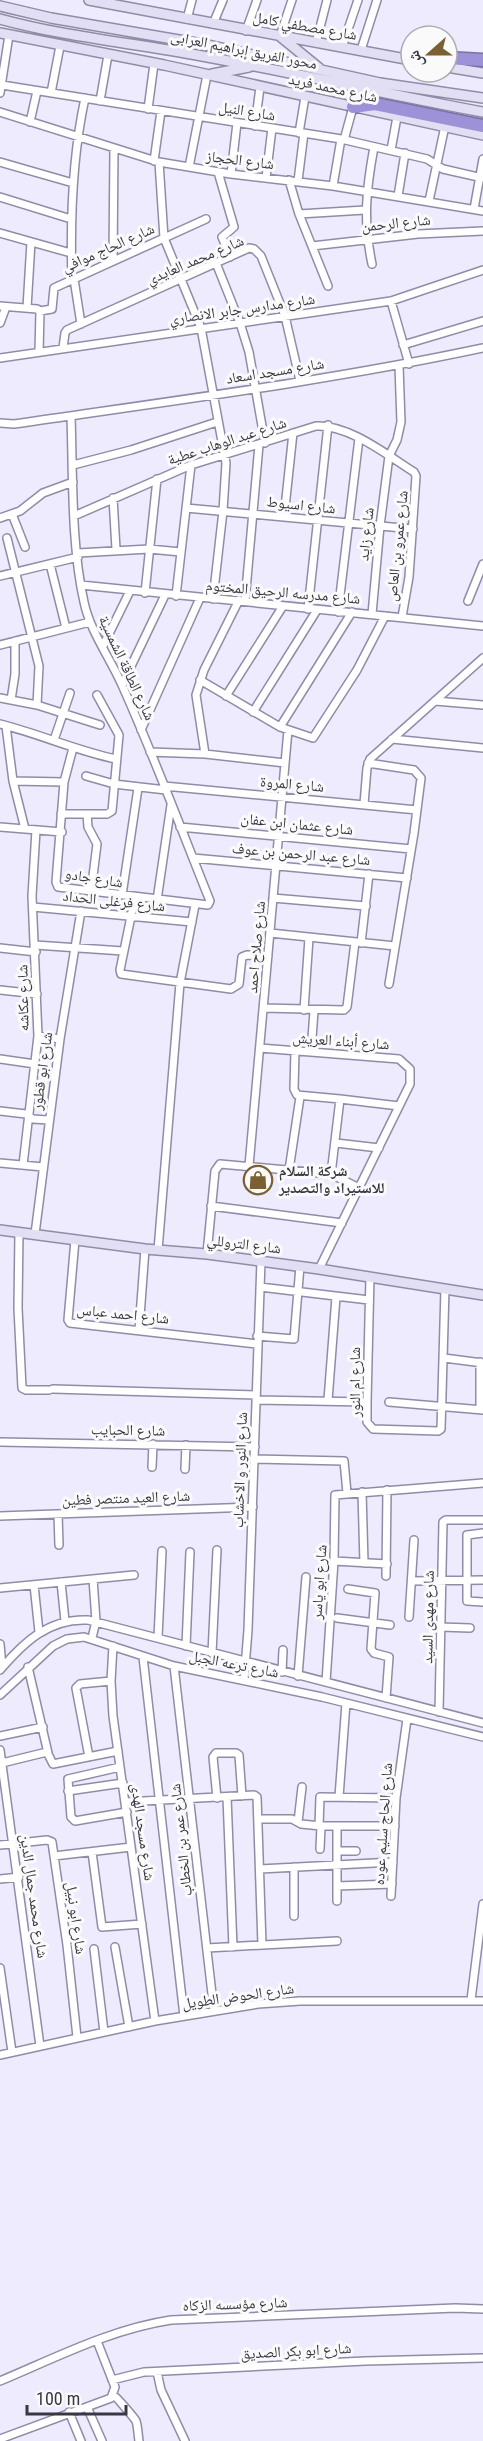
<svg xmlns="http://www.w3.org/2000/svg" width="483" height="2441" font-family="'Roboto Condensed','Noto Naskh Arabic',sans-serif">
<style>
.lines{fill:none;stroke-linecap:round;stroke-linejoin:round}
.street-casing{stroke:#908ca8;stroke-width:10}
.secondary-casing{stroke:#908ca8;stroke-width:12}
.highway-casing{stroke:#7a72a3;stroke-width:15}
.street{stroke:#fff;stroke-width:7}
.secondary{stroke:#e2def3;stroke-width:9}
.highway{stroke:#9d91d7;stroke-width:12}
.labels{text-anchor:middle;stroke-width:6;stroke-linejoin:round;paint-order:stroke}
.street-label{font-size:15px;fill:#393743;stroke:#fafafa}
.poi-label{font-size:15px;font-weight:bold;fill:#393743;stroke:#fafafa;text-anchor:start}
</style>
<rect width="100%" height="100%" fill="#edebfd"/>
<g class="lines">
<g class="street-casing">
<path id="street" d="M187 19 192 0
M213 24 223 0
M246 31 257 0
M280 36 292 0
M316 43 327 0
M342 47 358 0
M361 50 377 0
M2 85 341 139 427 159 443 169 483 178
M0 93 9 35
M51 93 60 46
M100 101 108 55
M148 109 154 64
M0 112 159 162 231 174 333 186 483 211
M30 122 37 91
M255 126 260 87
M299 133 305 97
M344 140 353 107
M391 150 397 117
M154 161 161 111
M0 162 73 183
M159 162 164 238 201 328 226 463 223 511 213 599
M189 167 207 75
M218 172 234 227 222 237 230 257
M231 174 237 123
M266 178 272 128
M289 180 299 214 328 286
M298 181 304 133
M333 186 341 139
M398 196 405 153
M0 197 71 219
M429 201 445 126
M474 209 483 159
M299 214 365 210
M0 233 71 253
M312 246 418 234 483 231
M113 261 114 148
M216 263 240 323 249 352 265 443
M372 264C363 221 366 190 374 147
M74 279 81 324
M72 280C70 218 72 158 85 98
M391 301 409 364
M0 306 37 309 40 311 52 309 54 288 206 219
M27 308 31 242
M0 323 6 307
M403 345 483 321
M63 348 65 333 67 330 249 248 254 249 261 256 285 316 300 381
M39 352 40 311
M0 358 391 301 483 270
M71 416C73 475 71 545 84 602 90 631 110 658 122 685 154 756 181 829 210 901L208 905 58 887 56 882 64 782 73 748
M0 423 14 424C171 401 328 381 483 348
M73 465 131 450 217 422
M113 498 116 549
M186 508 413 529
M12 514 25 547
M74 516 191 465 316 426C348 424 387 455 414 472L416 476 409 577 402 617
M284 517 293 433
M0 518 20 511 43 493 73 482
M7 538 39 666 37 705
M78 553 149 549 181 552
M50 564 66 628
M0 576 78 557
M81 585 483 626
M145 593 157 479
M176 596 191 465
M245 601 259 445
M468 601 483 564
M308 609 328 425
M338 612 359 438
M372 614 380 526 389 456 397 440 401 422 399 366
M0 645 90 622
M103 646 130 591
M200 680 280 727 313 738 357 670 385 616
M122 685 165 595
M226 696 283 606
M0 698 37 705 100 725
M11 700 15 674V641
M435 701 483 705
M253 712 317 610
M0 724C40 734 77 751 116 759
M6 726 13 781 25 829
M280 727 352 612
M141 730 200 598
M392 739 483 748
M54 740 70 693
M150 752 205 754 285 763
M205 754 196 695 204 670 239 600
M368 763 414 770 421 778 414 833 389 984
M86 776 114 784 166 790
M13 781 64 782
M164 786 417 810
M364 804 367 768 370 759 483 658
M61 814H107L112 811 119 735 97 695
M87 814 88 827 97 844 91 892
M0 827 62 832
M180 827 411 849
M193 858 407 878
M122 895 138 788
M135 897 120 970 121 974 231 989 239 984 242 957 247 955 268 956
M273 898 366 906
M157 900 171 805
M33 907 192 922
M270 933 395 946
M361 943 369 874
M35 945 123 951
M0 948 36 952
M0 990 37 994
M264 1008 344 1010 347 1007 355 942
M304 1010 309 938
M38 1036 60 1039
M260 1048 399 1059 410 1069V1084L319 1269
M295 1051 294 1089 297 1095 340 1099 331 1174
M311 1052 314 1011
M0 1059 35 1064
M340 1099 399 1106
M0 1111 26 1114 33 1119 48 1120
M336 1143 379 1148
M0 1163 43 1167
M23 1165 38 1036 32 896 36 830
M249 1166 288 730
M289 1170 300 1097
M211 1206 342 1223
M19 1232 18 1308 22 1388 26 1390H49
M35 1234 60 1039 81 911
M75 1240 68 1320 70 1323 257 1344
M158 1250 180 983 195 905
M207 1254 215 1171 220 1164 331 1174 359 1188
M370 1277 367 1402V1422L373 1429 438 1431 441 1429 445 1289
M260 1287 369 1300
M139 1330 145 1249
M257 1336 294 1339 300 1266
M444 1358 483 1363
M53 1389 256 1395
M256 1400 367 1402
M328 1400 336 1297
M389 1402 483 1410
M480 1409V1362
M0 1442 255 1447
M254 1459 344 1461 347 1493
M152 1467 153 1444
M185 1469 186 1445
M362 1492 364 1563
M58 1514 59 1545
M0 1516 253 1507
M483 1533 467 1535V1601L483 1602
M334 1561 387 1564
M386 1576 387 1490
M412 1581 483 1580
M61 1582 65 1621
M34 1585 39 1632
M0 1588 134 1575
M348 1589 375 1593 371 1649 374 1653 389 1657 386 1698
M409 1617 414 1540
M337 1618 390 1625
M440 1627 470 1628
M92 1638 96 1621 93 1579
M158 1638 162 1551
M0 1644 2 1667
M113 1646 111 1681 113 1716 155 2021
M186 1646 190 1552
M212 1653 217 1550
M143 1657 184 2016
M174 1666 214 2011
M28 1667 48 1753
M0 1670C24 1642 49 1618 88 1620L483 1723
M282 1672 283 1650
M298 1676 306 1577
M244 1680 248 1630 261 1261
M326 1682 334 1561 335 1495 483 1483
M0 1695 53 1646 67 1639 84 1637 174 1666 322 1697 483 1737
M439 1712 443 1522 446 1520H483
M0 1736 43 1727
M0 1750 40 2046
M89 1757 76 1688 80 1684 111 1681
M2 1763 47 1752 53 1764 118 1751
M120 1767 68 1779 71 1817 75 1821 127 1812
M68 1791 123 1783
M227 1797 233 1947
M339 1797 346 1703
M217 1798 213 1757 216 1753H236L239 1755 242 1796
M125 1802 254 1795 257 1797 262 1945
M258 1819H292L301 1824 321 1826H395
M298 1822 302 1787
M319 1826 320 1797 396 1798
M337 1826V1901
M0 1845 47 1840 52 1842 67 1945 77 2037
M320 1849 321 1826
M337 1851H356
M92 1852 102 1927 142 1924
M54 1856 131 1847
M260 1869 393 1862
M0 1879 19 1877
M337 1886 392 1884
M391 1896 396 1798 407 1719
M294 1916V1867
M115 1947 129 2027
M207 1948 337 1941
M94 1949 104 2032
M0 1968 12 2052
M471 2000 483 1904
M0 2055 155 2021 258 2004 300 2001H483
M157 2372 161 2390 185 2441
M112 2380 144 2372 365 2361 483 2358
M0 2381C55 2358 111 2329 171 2320L455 2308 483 2309
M113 2395C116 2396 135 2419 136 2421 138 2427 138 2435 139 2441
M87 2407 102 2441
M69 2412 81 2441
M0 2439 111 2398 115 2387 97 2341"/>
</g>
<g class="secondary-casing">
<path id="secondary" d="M89 0 411 60
M0 6 51 18 208 45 380 83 483 98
M0 19C66 37 134 43 202 56 296 73 389 95 483 112
M0 33 164 65 483 135
M281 37 319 68
M447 67 483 73
M212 74 249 67
M0 1230 145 1249 207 1254 319 1269 483 1295"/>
</g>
<g class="highway-casing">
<path id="highway" d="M447 58 483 60
M410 60H411
M353 107 375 104 483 126"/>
</g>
<use href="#street" class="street"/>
<use href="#secondary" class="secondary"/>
<use href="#highway" class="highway"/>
</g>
<defs>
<g id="shop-ring" transform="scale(1.5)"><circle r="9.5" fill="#fafafa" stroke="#7a6032" stroke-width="1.5"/><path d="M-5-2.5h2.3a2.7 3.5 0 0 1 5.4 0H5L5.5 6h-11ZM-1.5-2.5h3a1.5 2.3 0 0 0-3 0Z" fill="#7a6032"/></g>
</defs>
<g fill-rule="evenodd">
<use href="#shop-ring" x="258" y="1180"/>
</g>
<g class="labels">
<g class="street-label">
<text transform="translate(305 26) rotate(10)" y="5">شارع مصطفي كامل</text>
<text transform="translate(244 50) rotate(11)" y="5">محور الفريق إبراهيم العرابى</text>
<text transform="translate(333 88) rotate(12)" y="5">شارع محمد فريد</text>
<text transform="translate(247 111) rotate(9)" y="5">شارع النيل</text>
<text transform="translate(240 160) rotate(7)" y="5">شارع الحجاز</text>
<text transform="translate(396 223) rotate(-6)" y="5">شارع الرحمن</text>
<text transform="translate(108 248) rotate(-24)" y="5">شارع الحاج موافي</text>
<text transform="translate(195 260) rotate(-23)" y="5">شارع محمد العايدي</text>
<text transform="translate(242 309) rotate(-8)" y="5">شارع مدارس جابر الانصاري</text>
<text transform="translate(275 371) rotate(-9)" y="5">شارع مسجد اسعاد</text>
<text transform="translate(227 441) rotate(-18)" y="5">شارع عبد الوهاب عطية</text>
<text transform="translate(301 505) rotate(6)" y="5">شارع اسيوط</text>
<text transform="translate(366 534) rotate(-84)" y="5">شارع زايد</text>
<text transform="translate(397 546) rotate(-84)" y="5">شارع عمرو بن العاص</text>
<text transform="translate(283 592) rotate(5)" y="5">شارع مدرسه الرحيق المختوم</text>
<text transform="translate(127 668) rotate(65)" y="5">شارع الطاقة الشمسية</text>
<text transform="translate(292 784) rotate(5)" y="5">شارع المروة</text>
<text transform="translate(297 824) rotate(6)" y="5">شارع عثمان ابن عفان</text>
<text transform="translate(301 854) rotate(5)" y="5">شارع عبد الرحمن بن عوف</text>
<text transform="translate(94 878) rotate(9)" y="5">شارع جادو</text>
<text transform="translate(114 901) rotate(6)" y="5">شارع فرغلى الحداد</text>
<text transform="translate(256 947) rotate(-85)" y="5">شارع صلاح احمد</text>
<text transform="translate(23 998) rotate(-91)" y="5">شارع عكاشه</text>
<text transform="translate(341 1041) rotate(4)" y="5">شارع أبناء العريش</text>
<text transform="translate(42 1071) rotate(-82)" y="5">شارع ابو قطور</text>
<text transform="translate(244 1244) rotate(7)" y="5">شارع التروللي</text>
<text transform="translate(123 1314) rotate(6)" y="5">شارع احمد عباس</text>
<text transform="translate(355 1382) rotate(-90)" y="5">شارع ام النور</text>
<text transform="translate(128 1430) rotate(1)" y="5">شارع الحبايب</text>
<text transform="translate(240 1470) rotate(-88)" y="5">شارع النور و الاخشاب</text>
<text transform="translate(126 1498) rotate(-2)" y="5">شارع العيد منتصر فطين</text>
<text transform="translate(319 1582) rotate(-86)" y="5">شارع ابو ياسر</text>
<text transform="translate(428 1617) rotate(-89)" y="5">شارع مهدى السيد</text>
<text transform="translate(234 1664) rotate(11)" y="5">شارع ترعه الجبل</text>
<text transform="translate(383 1824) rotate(-86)" y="5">شارع الحاج سليم عوده</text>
<text transform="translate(143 1832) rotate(82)" y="5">شارع مسجد الهدى</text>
<text transform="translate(181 1840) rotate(-96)" y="5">شارع عمر بن الخطاب</text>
<text transform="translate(34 1896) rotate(82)" y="5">شارع محمد جمال الدين</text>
<text transform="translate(76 1918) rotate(82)" y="5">شارع ابو نبيل</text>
<text transform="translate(238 1996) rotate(-8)" y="5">شارع الحوض الطويل</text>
<text transform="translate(235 2304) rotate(-2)" y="5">شارع مؤسسه الزكاه</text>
<text transform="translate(296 2351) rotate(-3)" y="5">شارع ابو بكر الصديق</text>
</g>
<g class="poi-label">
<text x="279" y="1176">شركة السلام<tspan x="279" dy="17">للاستيراد والتصدير</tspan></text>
</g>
</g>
<g transform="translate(429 54) rotate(249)"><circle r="28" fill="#fafafa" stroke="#adacb1" stroke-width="1.5"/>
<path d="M0-4.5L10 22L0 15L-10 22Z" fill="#7a6032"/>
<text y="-9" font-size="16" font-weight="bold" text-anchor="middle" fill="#393743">ش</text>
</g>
<path d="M27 2405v9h99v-9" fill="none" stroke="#393743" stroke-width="3"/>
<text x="36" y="2405" font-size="18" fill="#393743" stroke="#fafafa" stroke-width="4.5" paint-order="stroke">100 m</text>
</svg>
